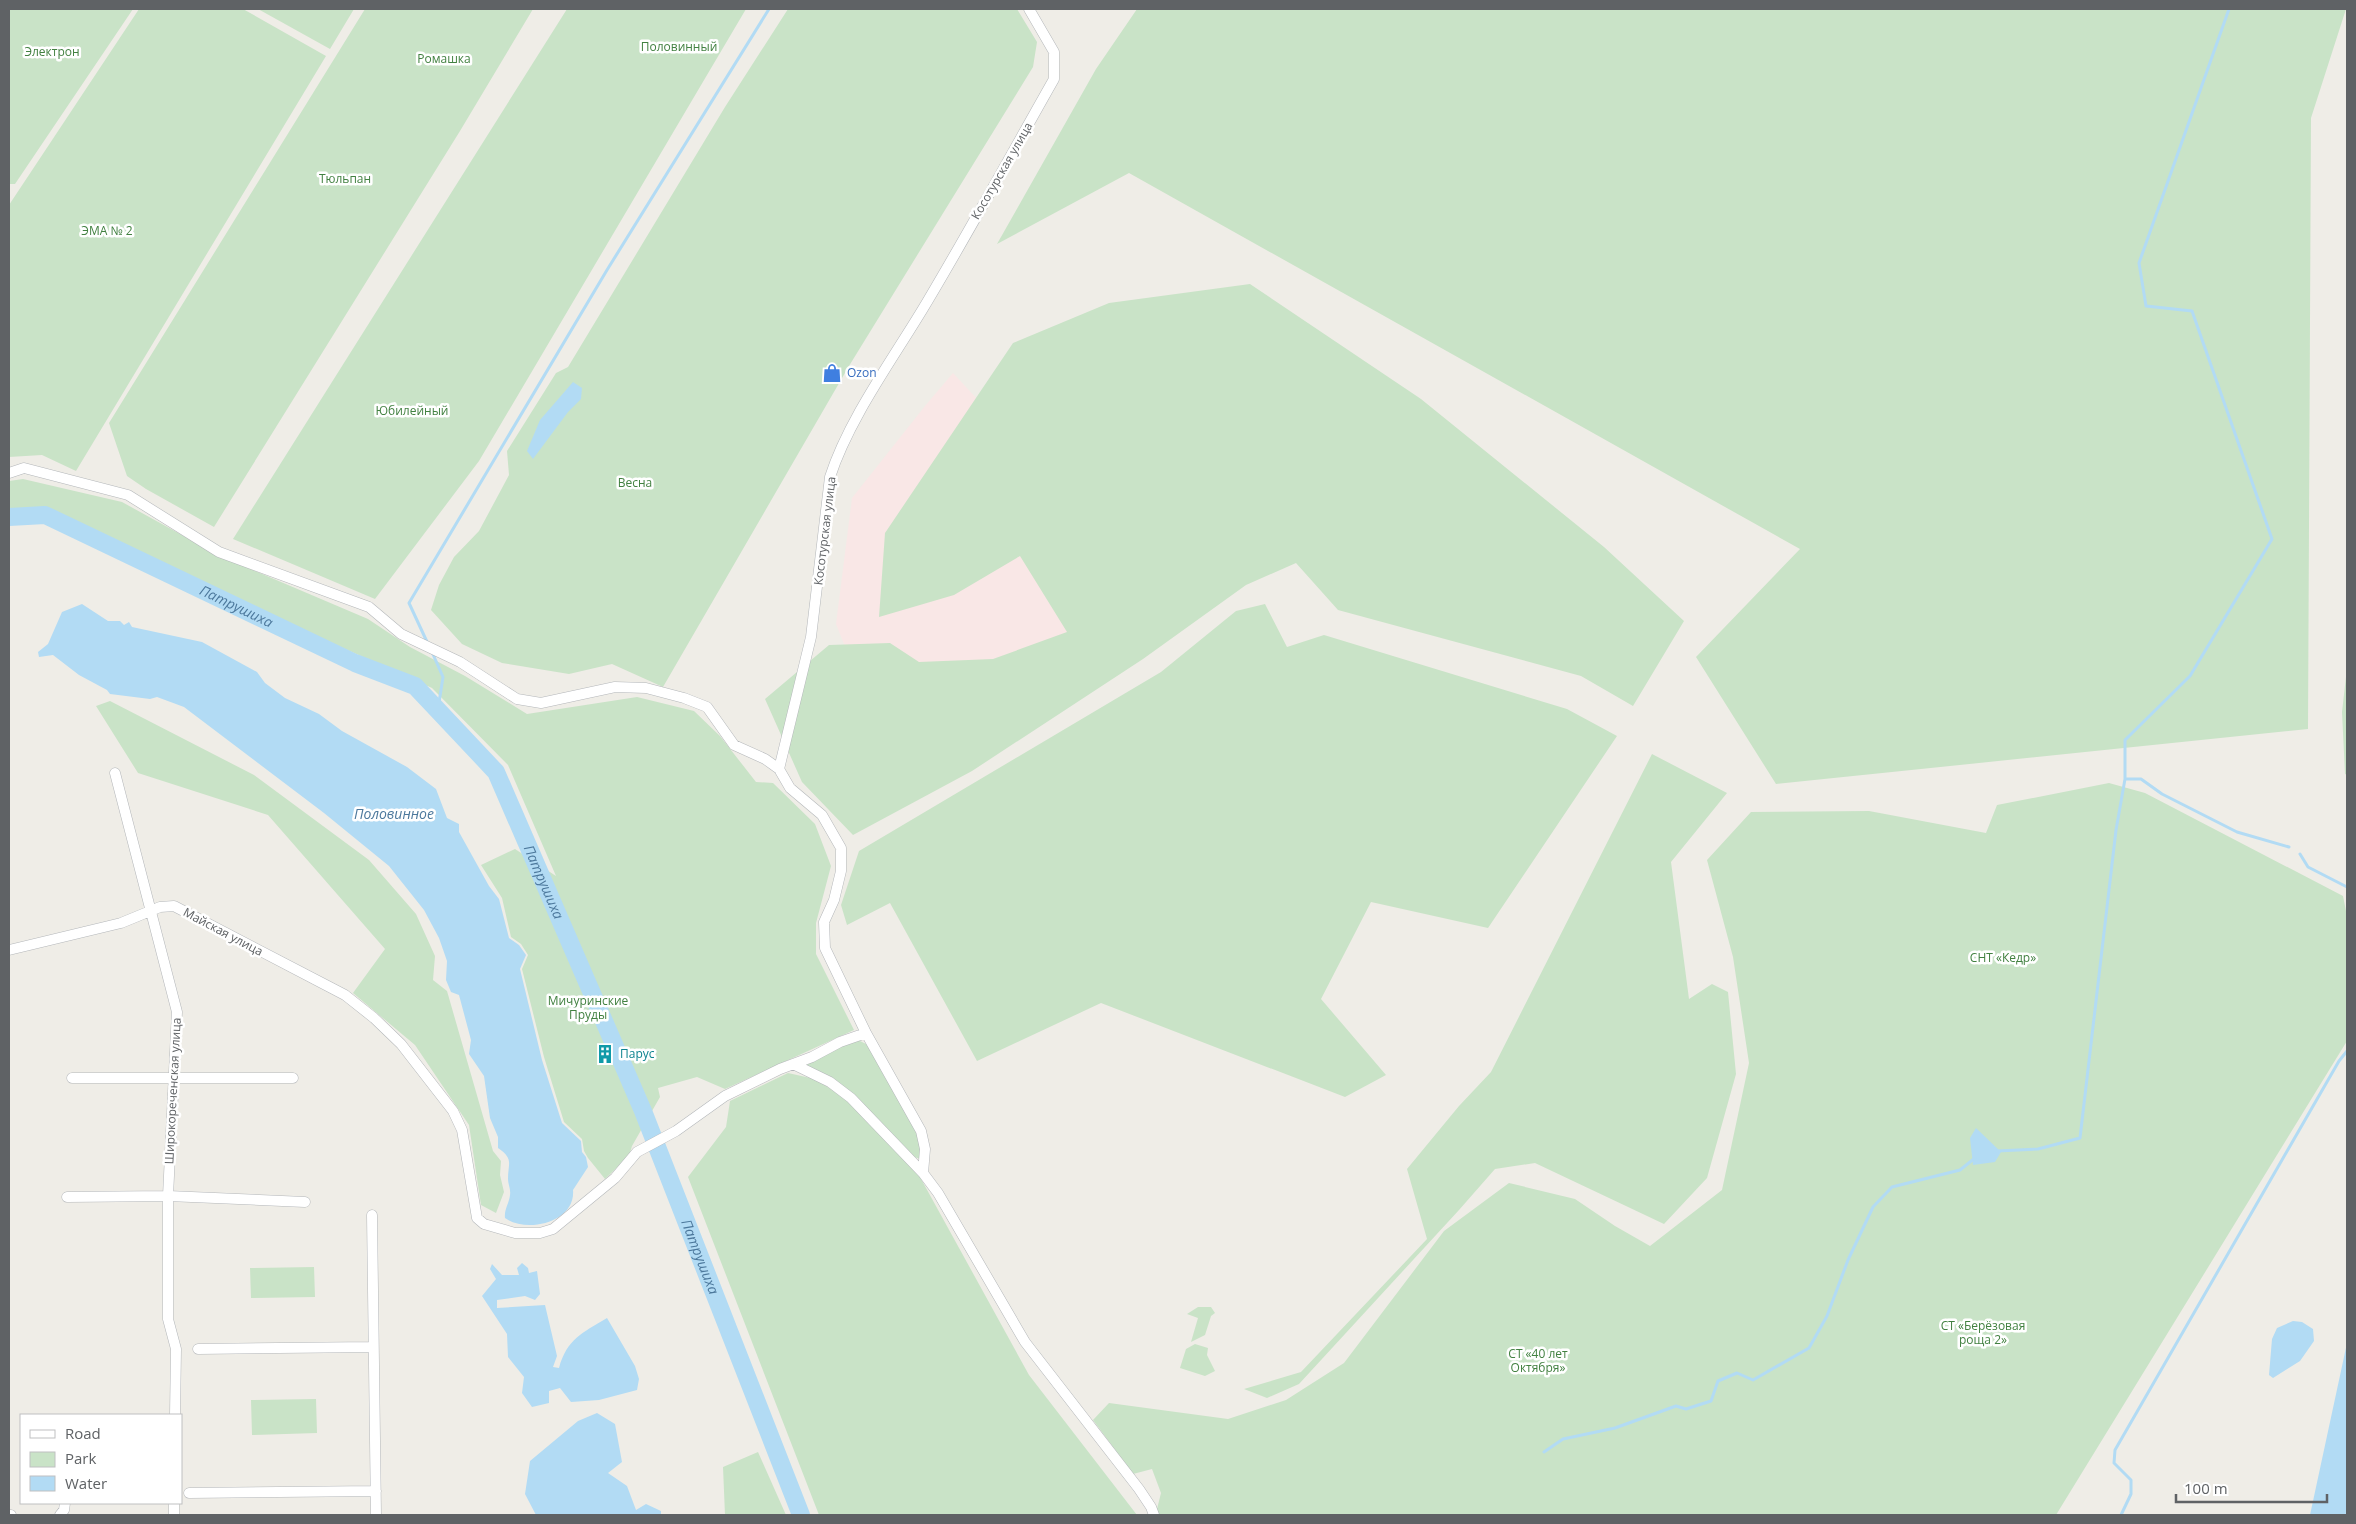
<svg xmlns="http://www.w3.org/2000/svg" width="2356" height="1524" font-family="'Open Sans',sans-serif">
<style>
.medical{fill:#f9e7e6}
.green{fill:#c9e3c7}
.water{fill:#b2dbf4}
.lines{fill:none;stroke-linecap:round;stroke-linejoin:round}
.stream{stroke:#b2dbf4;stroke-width:3}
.river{stroke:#b2dbf4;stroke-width:18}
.minor-casing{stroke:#b4b7ba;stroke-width:11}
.minor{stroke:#fff;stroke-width:10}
.labels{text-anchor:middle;stroke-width:5;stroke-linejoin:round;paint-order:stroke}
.park-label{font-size:12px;fill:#428141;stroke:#fff}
.street-label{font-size:12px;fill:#5f6265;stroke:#fff}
.shop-label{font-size:12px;fill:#366cbe;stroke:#fff;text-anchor:start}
.culture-label{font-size:12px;fill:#0d838f;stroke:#fff;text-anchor:start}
.water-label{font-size:14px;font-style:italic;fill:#4c789c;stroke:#fff}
</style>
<rect width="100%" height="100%" fill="#efede7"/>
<path class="medical" d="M953 373 979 401 1076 634 977 685 856 674 836 624 852 498 925 406Z"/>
<path class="green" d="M9 9H133L15 184H9Z
M139 9H243L326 56 76 471 42 455 9 457V205Z
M258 9H354L330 49Z
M365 9H533L460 131 214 527 146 489 127 476 109 423Z
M567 9H746L479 461 375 599 233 539Z
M788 9H1017L1037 42 1033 67 849 366 663 687 612 664 569 674 502 663 462 644 431 610 439 585 454 557 479 531 509 475 507 451 556 373 568 367 725 107Z
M1137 9H2346L2311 118 2308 729 1776 784 1696 657 1800 549 1129 173 997 244 1096 69Z
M1250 284 1421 399 1604 547 1684 621 1633 706 1581 676 1338 610 1296 563 1246 585 1143 659 972 771 853 835 802 782 765 699 829 645 890 643 919 662 993 659 1067 632 1020 556 954 595 879 617 885 533 1013 343 1109 303Z
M23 479 122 502 220 556 368 619 410 647 465 676 527 714 637 697 694 711 720 736 756 782 773 783 815 824 831 866 816 923V954L854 1030 725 1089 697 1077 658 1088 660 1097 632 1146 629 1156 605 1179 588 1158 584 1151 582 1139 564 1122 544 1057 522 969 528 955 521 944 511 937 502 898 481 865 515 849 556 876 508 765 432 688 225 595 47 509 9 511V481Z
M1265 604 1287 647 1324 635 1567 709 1617 736 1488 928 1371 902 1321 999 1386 1075 1345 1097 1101 1003 977 1061 890 903 847 925 841 905 859 851 1161 672 1236 611Z
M2347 668V775L2345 774 2342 712Z
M110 701 254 775 369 860 416 914 435 956 433 980 447 991 493 1151 501 1161 500 1175 504 1192 496 1213 481 1205 469 1125 415 1045 353 993 385 949 268 815 138 773 96 706Z
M1652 754 1727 793 1671 862 1689 999 1712 984 1728 992 1736 1074 1707 1178 1664 1224 1535 1163 1495 1169 1459 1210 1299 1384 1267 1398 1244 1389 1301 1372 1427 1239 1407 1169 1459 1106 1491 1072Z
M2109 783 2145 793 2343 896 2347 916V1041L2056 1515H1158L1157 1509 1161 1493 1152 1469 1133 1474 1093 1420 1109 1403 1228 1419 1286 1400 1344 1363 1444 1231 1509 1183 1575 1199 1615 1226 1650 1246 1722 1190 1749 1063 1733 957 1707 860 1751 812 1869 811 1986 833 1997 805Z
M858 1040 868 1045 920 1137V1159L912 1156 851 1093 804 1066 842 1045Z
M788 1073 815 1079 842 1096 915 1168 1029 1375 1137 1515H819L688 1177 726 1127 730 1101Z
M314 1267 315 1297 251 1298 250 1268Z
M1198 1307H1211L1215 1313 1211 1316 1205 1335 1191 1342 1198 1318 1187 1314Z
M1195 1344 1208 1348 1207 1355 1215 1371 1205 1376 1180 1368 1186 1349Z
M316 1399 317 1433 252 1435 251 1400Z
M758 1452 786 1515H725L723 1467Z"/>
<path class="water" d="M573 382 582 388 581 399 568 412 533 459 527 451 540 420Z
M82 604 108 621H120L124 625 129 622 132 627 202 642 257 672 265 683 285 698 319 714 342 731 407 767 436 789 447 818 459 824V832L489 886 499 899 509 938 519 945 526 955 520 969 542 1060 562 1123 581 1141 582 1152 586 1157 588 1167 573 1190C576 1222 527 1234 505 1218 504 1209 509 1204 510 1195 511 1190 508 1184 508 1179 508 1163 514 1159 498 1148V1137L490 1118 484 1076 469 1054 471 1040 459 995 451 992 446 980 447 961 439 938 424 910 389 866 324 813 184 707 157 697 150 699 110 694 107 690 79 675 53 655 39 657 38 652 48 644 62 612Z
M1976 1128 2001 1152 1995 1162 1973 1165 1970 1138Z
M522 1263 528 1268 529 1273 537 1271 540 1294 535 1300 525 1296 497 1300V1308L545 1305 557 1356 553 1367 559 1368C567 1339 582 1333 607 1318L635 1366 639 1379 637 1390 599 1400 571 1402 560 1388 549 1391V1403L532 1407 522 1393 524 1377 508 1357 507 1334 482 1296 496 1279 490 1269 492 1264 502 1275H519L517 1268Z
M2293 1321 2302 1322 2313 1329 2314 1341 2300 1361 2273 1378 2269 1375 2272 1339 2277 1328Z
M2347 1343V1515H2310Z
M597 1413 615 1424 622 1462 608 1473 627 1486 636 1510 646 1504 661 1511V1515H536L525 1494 530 1461 578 1421Z"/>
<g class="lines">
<path class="stream" d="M428 644 409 603 607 270 769 9
M432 652 443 677 438 709
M2125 779H2141L2162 794 2237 832 2289 847
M2300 854 2308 867 2347 887
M1997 1151 2038 1149 2080 1138 2116 830 2125 779V740L2190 676 2272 539 2192 311 2146 306 2139 263 2229 9
M1544 1452 1563 1439 1615 1428 1676 1406 1686 1409 1711 1401 1718 1381 1737 1373 1753 1380 1809 1348 1827 1316 1848 1260 1873 1207 1892 1187 1960 1170 1975 1158
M2121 1515 2131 1494V1480L2114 1463 2115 1450 2339 1061 2347 1051"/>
<path class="river" id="s1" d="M9 517 45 515 355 663 415 686 496 772 643 1111 801 1515"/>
<g class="minor-casing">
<path id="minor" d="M1029 9 1054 52V79C1012 153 971 228 927 302 895 356 849 418 830 477L811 637 779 769 790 788 822 815 841 848V871L834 900 824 922 825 948 866 1033 921 1131 925 1149 923 1173 938 1193 1025 1342 1139 1489 1151 1507 1154 1515
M9 473 24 468 128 495 219 552 369 607 401 634 460 662 517 699 541 703 615 687 646 688 684 698 707 707 734 745 765 759 779 769
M115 773 177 1012 168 1196V1319L176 1349 175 1415
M9 950 121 923 160 907 174 906 345 995 374 1018 401 1044 453 1111 462 1130 477 1218 484 1224 515 1233H540L553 1229 615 1178 637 1152 676 1131 725 1096 780 1069 812 1057 840 1042 866 1033
M793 1064 830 1082 851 1098 923 1173
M72 1078H293
M67 1197 168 1196 305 1202
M372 1215 376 1515
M198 1349 373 1347
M189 1493 376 1491
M9 1515H11
M60 1515 64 1510 65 1503
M174 1515V1503"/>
</g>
<use href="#minor" class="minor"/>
</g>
<defs>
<g id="shop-bare" transform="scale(1.5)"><path d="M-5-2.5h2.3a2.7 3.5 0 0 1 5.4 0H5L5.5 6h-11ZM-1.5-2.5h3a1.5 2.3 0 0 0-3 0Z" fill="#3f7fe0" stroke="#fff" stroke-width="2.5" paint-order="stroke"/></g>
<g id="building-bare" transform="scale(1.5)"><path d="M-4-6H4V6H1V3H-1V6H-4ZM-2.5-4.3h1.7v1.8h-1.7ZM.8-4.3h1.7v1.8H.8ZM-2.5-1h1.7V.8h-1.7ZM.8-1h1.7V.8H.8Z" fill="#0f9aa8" stroke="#fff" stroke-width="2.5" paint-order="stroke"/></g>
</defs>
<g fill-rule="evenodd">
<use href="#shop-bare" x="832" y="373"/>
<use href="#building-bare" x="605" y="1054"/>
</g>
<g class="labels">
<g class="park-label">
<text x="679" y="51">Половинный</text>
<text x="52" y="56">Электрон</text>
<text x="444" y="63">Ромашка</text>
<text x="345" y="183">Тюльпан</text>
<text x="107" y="235">ЭМА № 2</text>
<text x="412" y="415">Юбилейный</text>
<text x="635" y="487">Весна</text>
<text x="2003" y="962">СНТ «Кедр»</text>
<text x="588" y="1005">Мичуринские<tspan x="588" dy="14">Пруды</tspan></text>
<text x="1983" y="1330">СТ «Берёзовая<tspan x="1983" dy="14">роща 2»</tspan></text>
<text x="1538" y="1358">СТ «40 лет<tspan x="1538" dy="14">Октября»</tspan></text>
</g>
<g class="street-label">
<text transform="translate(1002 171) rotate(-60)" y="4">Косотурская улица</text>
<text transform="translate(825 531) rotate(-83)" y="4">Косотурская улица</text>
<text transform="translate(223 932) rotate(28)" y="4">Майская улица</text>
<text transform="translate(173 1091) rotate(-87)" y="4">Широкореченская улица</text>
</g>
<g class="shop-label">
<text x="847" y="377">Ozon</text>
</g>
<g class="culture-label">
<text x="620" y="1058">Парус</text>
</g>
<g class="water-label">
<text dy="5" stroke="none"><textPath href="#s1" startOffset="248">Патрушиха</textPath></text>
<text x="394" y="819">Половинное</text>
<text dy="5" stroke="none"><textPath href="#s1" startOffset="682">Патрушиха</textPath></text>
<text dy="5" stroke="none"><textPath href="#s1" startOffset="1088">Патрушиха</textPath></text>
</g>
</g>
<rect width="2356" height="1524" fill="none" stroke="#5f6265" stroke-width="20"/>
<rect x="20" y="1414" width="162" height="90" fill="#ffffff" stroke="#bfc0c1"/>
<rect x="30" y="1430" width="25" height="8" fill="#ffffff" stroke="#bfc0c1"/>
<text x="65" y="1439" font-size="15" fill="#5f6265">Road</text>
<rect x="30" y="1452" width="25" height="15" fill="#c9e3c7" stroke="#bfc0c1"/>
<text x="65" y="1464" font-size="15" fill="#5f6265">Park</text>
<rect x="30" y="1476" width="25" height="15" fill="#b2dbf4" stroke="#bfc0c1"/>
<text x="65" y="1489" font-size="15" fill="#5f6265">Water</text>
<path d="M2176 1494v8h151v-8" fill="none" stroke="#5f6265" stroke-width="2.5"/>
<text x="2184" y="1494" font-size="15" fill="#5f6265" stroke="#ffffff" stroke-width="4" paint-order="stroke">100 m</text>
</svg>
